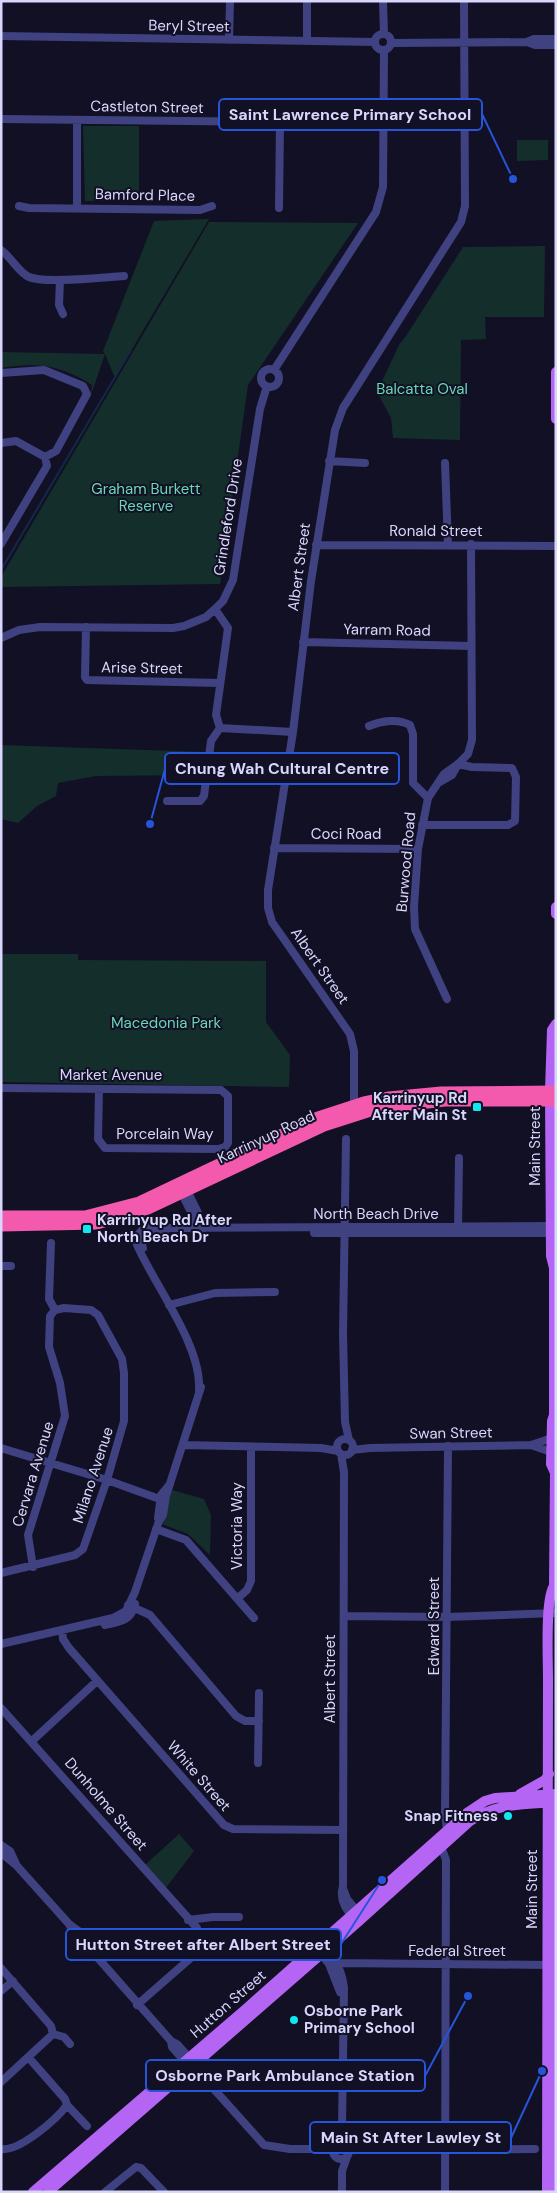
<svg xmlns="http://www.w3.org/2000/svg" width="557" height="2193" font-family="'DM Sans',sans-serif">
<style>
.green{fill:#142e2b}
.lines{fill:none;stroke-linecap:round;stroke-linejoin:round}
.stream{stroke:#122947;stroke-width:2}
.minor{stroke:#3f4180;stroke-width:8}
.major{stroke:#b565f4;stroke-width:10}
.highway{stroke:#f35aae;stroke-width:11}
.poi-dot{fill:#11e7ee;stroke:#121024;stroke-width:2}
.labels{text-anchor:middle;stroke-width:4;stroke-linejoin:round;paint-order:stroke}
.street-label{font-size:15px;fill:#d8d6fc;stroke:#121024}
.park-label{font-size:15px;fill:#67d7b4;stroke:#121024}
.poi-label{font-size:15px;font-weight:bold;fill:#d8d6fc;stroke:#121024;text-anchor:end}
.leader{fill:none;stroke:#2655da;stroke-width:2}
.callout-dot{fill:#2655da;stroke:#121024;stroke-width:2}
.callout{fill:#121024;stroke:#2655da;stroke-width:2}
.callout-label{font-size:16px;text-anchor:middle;font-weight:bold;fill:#d8d6fc}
</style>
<rect width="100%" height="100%" fill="#121024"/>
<path class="green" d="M83 126H139V200L85 201Z
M517 140H548V160L517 161Z
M209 219 115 378 105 354 91 395 92 385C61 365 37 362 1 368V352L105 354 103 351 154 221Z
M209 222 358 223 248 385 220 584 1 587V577Z
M545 246 544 317H485L486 339 461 340 460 440 393 438 391 418 377 392 399 345 406 336 463 247Z
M1 745 205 752 199 775 96 776 58 783 56 796 37 806 18 823 1 819Z
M1 954H78V960L266 961V1022L290 1055 289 1087 1 1082Z
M172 1490 204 1499 211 1515 210 1555 188 1534 162 1524Z
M179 1834 194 1851 165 1889 145 1865Z"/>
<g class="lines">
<path class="stream" d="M1 570 131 350"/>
<path class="minor" d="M383 1 384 34
M375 42a8 8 0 1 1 16 0a8 8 0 1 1-16 0Z
M1 36 375 42
M229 40 230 1
M307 41V1
M527 42 535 45H556
M391 43 527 42 534 39H556
M1 119 280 122 383 121
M77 120V208
M19 206 29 208 200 210 212 206
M279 208 280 122
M1 250C12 258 18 272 29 277 44 284 105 277 124 276
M60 280 59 305 63 314
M261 378a9 9 0 1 1 18 0a9 9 0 1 1-18 0Z
M274 370 376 212 383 187 384 50
M1 373 44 370 83 386 87 394 56 451 45 457
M1 443 16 441 45 457 47 466 1 544
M329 461 365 463
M445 463 448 545
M316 545 556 546
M215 609 228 628 216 715 220 728
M86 627 85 677 87 680 220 683
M1 638 19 630 40 627 173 628 184 626 206 617 215 609 223 601 233 580 260 409 267 386
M303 642 471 646
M369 726C381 721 398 718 410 725L413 734V783L428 798
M220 728 293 732
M438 783 452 775 458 764
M167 801H200L204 796 211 741 220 728
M422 825H508L515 821 516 777 512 768 472 767 458 764
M274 848 418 849
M447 999 415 929 414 907 418 849 428 798 444 774 458 764 468 754 472 740 471 544
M1 1088 221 1090 228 1096V1143L225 1147 218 1149 105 1148 98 1139 99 1089
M354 1105V1051L350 1034 272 922 268 908V890L293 732 311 581 335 430 343 408 461 222 465 206 464 1
M346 1139 343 1334 345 1422 349 1440
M186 1188 199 1215 201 1232
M180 1190 191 1212 194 1230
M458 1231 459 1158
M314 1233H551
M51 1243 49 1299 55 1310
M143 1248 141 1241 144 1234 165 1232
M1 1266H11
M169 1305 215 1293 275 1292
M199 1390C202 1346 155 1286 137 1245V1236L144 1228 551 1226
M337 1447a8 8 0 1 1 16 0a8 8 0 1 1-16 0Z
M183 1445 321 1448 338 1451
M531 1445 551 1452
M1 1448 107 1480 165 1501
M352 1450 370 1448 531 1445 552 1438
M341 1454 344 1472 343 1886C339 1900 345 1910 355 1919
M158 1518 161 1495 170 1484
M156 1529 186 1540 254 1618
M33 1567 28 1535 65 1416 60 1383 49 1347 50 1316 55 1310
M1 1573 75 1555 83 1549 107 1480 124 1421V1373L122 1359 98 1315 91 1310 64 1308 55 1310
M238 1598 247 1590 251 1581V1448
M128 1605 150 1615 236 1716 245 1721H259
M344 1616 448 1617 556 1613
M105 1625C120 1622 131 1621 135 1604
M62 1630 63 1639 69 1648 224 1825 233 1829 343 1830
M1 1644 113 1618 126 1611 135 1592 159 1521 163 1515 166 1496 201 1387
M1 1708 197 1928C200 1940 200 1946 193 1956L137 2005
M32 1741 97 1681
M258 1763 259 1693
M447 1830 445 1814 448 1446
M1 1845 10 1851 16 1864
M441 1846 446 1860 445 2192
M1 1853 17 1866 69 1924 84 1935 89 1947
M344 1891 347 1899 360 1914
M188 1920 213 1917H239
M69 1924 77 1940 90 1949 171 2041 177 2044 192 2061
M323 1946C335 1960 342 1969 344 1988L342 2128 337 2143
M318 1950 329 1964 340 1992
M338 1963 548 1965
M1 1968 51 2026 53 2034 1 2082
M1 1991 13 1981
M53 2034 64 2037 70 2044
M171 2041 172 2047 188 2065
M204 2078 264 2145 290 2149H317L335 2145
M67 2105 87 2126
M333 2151a8 8 0 1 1 16 0a8 8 0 1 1-16 0Z
M349 2147 364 2150 535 2149
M1 2149C19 2152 57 2119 67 2105L65 2099 29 2058
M105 2192 136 2167 141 2168 164 2192
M342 2192V2171L347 2157"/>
<path class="major" d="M556 372V419
M556 907V914
M520 1794 545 1780 549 1774
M33 2192 247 2008 467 1813 485 1801 495 1798 556 1794
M48 2192 358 1922 470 1821C497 1803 524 1804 556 1802
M547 2192 548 1678C548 1660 545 1598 554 1586L555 1473 551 1464 552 1421 554 1415V1268L551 1256 550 1091 552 1030 556 1024
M555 2192V1797"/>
<path class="highway" d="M1 1216H85L139 1202 318 1117 364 1102 389 1097 441 1092 556 1091
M1 1226 97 1224 148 1209 324 1126 377 1109 445 1101H556"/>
</g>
<g class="poi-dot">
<rect x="472" y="1102" width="10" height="10" rx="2.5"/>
<rect x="82" y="1224" width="10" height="10" rx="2.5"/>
<circle cx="508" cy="1816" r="5"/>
<circle cx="294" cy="2020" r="5"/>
</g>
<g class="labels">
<g class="street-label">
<text transform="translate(189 26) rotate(1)" y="5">Beryl Street</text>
<text transform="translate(147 107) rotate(1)" y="5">Castleton Street</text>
<text transform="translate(145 195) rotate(1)" y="5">Bamford Place</text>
<text transform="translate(228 517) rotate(-81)" y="5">Grindleford Drive</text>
<text x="436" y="536">Ronald Street</text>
<text transform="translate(299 567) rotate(-82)" y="5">Albert Street</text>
<text transform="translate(387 630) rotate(1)" y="5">Yarram Road</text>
<text transform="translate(142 668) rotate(1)" y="5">Arise Street</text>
<text x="346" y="839">Coci Road</text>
<text transform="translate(406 862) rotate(-85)" y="5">Burwood Road</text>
<text transform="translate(320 966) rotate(55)" y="5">Albert Street</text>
<text x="111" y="1080">Market Avenue</text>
<text x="165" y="1139">Porcelain Way</text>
<text transform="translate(266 1137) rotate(-25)" y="5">Karrinyup Road</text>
<text transform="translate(535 1146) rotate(-90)" y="5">Main Street</text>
<text x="376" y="1219">North Beach Drive</text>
<text transform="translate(451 1433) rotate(-1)" y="5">Swan Street</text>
<text transform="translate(33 1474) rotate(-73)" y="5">Cervara Avenue</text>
<text transform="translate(93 1475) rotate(-72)" y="5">Milano Avenue</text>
<text transform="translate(237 1526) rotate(-90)" y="5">Victoria Way</text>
<text transform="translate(434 1626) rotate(-90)" y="5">Edward Street</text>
<text transform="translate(330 1679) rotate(-90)" y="5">Albert Street</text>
<text transform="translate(199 1776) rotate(49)" y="5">White Street</text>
<text transform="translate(106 1804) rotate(49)" y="5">Dunholme Street</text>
<text transform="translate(532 1889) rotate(-90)" y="5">Main Street</text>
<text x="457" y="1956">Federal Street</text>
<text transform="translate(228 2004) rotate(-41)" y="5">Hutton Street</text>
</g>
<g class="park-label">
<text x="422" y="394">Balcatta Oval</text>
<text x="146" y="494">Graham Burkett<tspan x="146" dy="17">Reserve</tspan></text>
<text x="166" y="1028">Macedonia Park</text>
</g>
<g class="poi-label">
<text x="467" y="1103">Karrinyup Rd<tspan x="467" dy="17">After Main St</tspan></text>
<text x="97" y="1225" text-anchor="start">Karrinyup Rd After<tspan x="97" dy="17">North Beach Dr</tspan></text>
<text x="498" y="1821">Snap Fitness</text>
<text x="304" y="2016" text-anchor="start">Osborne Park<tspan x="304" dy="17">Primary School</tspan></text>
</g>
</g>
<path class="leader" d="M513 179L482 114M150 824L165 769M382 1880L341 1944M468 1996L425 2076M542 2071L511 2138"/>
<g class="callout-dot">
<circle cx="513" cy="179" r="5"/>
<circle cx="150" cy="824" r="5"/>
<circle cx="382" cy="1880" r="5"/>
<circle cx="468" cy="1996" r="5"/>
<circle cx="542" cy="2071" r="5"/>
</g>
<g class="callout">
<rect x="219" y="99" width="263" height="31" rx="5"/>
<rect x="165" y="753" width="234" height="31" rx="5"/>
<rect x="66" y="1929" width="275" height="31" rx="5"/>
<rect x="146" y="2060" width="279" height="31" rx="5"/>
<rect x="310" y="2122" width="201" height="31" rx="5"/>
</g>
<g class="callout-label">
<text x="350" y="120">Saint Lawrence Primary School</text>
<text x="282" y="774">Chung Wah Cultural Centre</text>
<text x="203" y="1950">Hutton Street after Albert Street</text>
<text x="285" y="2081">Osborne Park Ambulance Station</text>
<text x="411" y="2143">Main St After Lawley St</text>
</g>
<rect width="557" height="2193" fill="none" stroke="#d8d6fc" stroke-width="5"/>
</svg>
